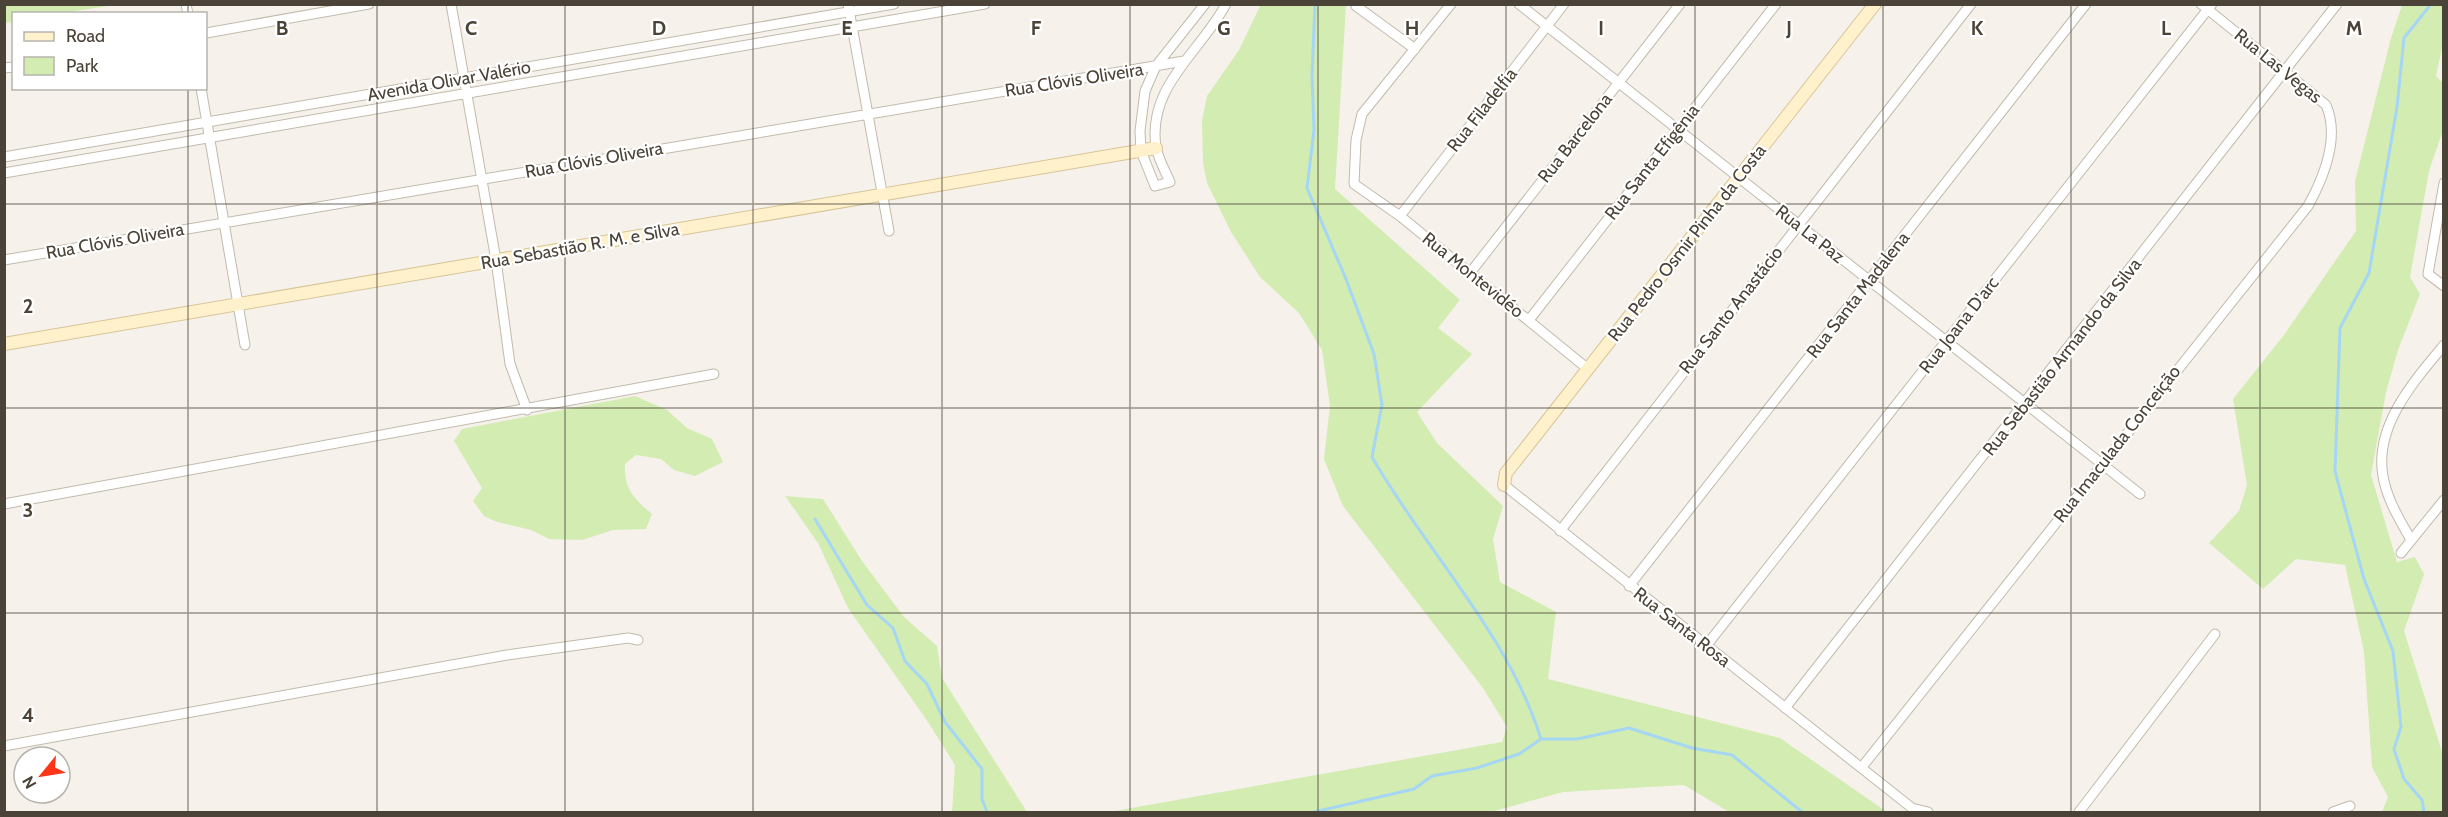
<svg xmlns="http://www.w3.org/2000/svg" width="2448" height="817" font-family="Cabin,sans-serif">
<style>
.green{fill:#d3ecb2}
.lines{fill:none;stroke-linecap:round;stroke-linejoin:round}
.stream{stroke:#a5d6f4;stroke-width:3}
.street-casing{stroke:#c2baac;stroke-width:11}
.secondary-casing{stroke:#d8c599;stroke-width:14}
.street{stroke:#fff;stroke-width:9}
.secondary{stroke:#fff1cb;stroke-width:12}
.grid{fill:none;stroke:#4b4338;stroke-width:1.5;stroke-opacity:0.55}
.labels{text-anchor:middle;stroke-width:4.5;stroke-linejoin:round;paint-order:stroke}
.street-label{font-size:18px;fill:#4b4338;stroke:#fff}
.grid-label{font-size:20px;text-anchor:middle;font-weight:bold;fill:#4b4338;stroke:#fff;stroke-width:4.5;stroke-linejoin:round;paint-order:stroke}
</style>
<rect width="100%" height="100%" fill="#f6f2eb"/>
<path class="green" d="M5 4H115V5L62 13 14 14 13 22 5 23Z
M1261 4 1346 5 1335 189 1460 300 1438 328 1472 354 1417 412 1437 443 1503 506 1493 539 1500 582 1556 612 1548 679 1780 738 1887 812H1729L1684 785 1563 792 1491 812H1109L1502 742 1507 727 1483 688 1343 506 1324 459 1330 406 1322 350 1299 313 1260 277 1231 232 1207 183 1203 163 1202 121 1207 96 1239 50Z
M2402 5H2443V44L2436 76 2443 83V130L2429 171 2410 277 2420 294 2398 350 2386 392 2371 475 2397 562 2415 557 2424 574 2404 631 2443 755V812H2382L2388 797 2372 767 2364 652 2345 565 2296 559 2263 589 2209 543 2239 511 2247 485 2233 399 2284 335 2356 231 2355 181 2391 38Z
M635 396 667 410 687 428 712 439 723 462 695 476 674 470 661 459 636 455 625 464C624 490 634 498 652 514L646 529 613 530 582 540 549 539 531 530 497 522 484 516 473 501 482 488 454 441 462 429Z
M785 496 823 499 862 561 904 617 937 646 942 678 1027 812H952L955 765 928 722 848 608 818 543Z"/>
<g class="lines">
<path class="stream" d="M1315 4 1312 76 1314 130 1307 188 1346 279 1374 354 1382 405 1372 457C1426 551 1509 635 1541 739
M815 519 867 605 893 628 905 661 927 684 945 722 982 769V799L987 812
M1314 812 1414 789 1432 776 1477 768 1519 754 1541 739H1577L1629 728 1692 748 1732 755 1802 812
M2424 812 2422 800 2404 779 2394 749 2401 727 2393 651 2364 579 2335 471 2340 328 2369 273 2397 107 2404 38 2431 4"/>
<g class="street-casing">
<path id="street" d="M186 4 188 14
M451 4 496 260 510 364 527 410
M848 4 889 231
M1205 4 1156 66 1145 91 1140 131 1141 151 1155 186 1170 182C1165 171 1158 158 1156 147 1147 86 1200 53 1226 4
M1451 4 1362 114 1356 140 1354 184 1400 216 1588 369
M1519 4 2140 494
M1356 6 1415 49
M206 33 369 4
M4 68 14 67
M201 88 245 345
M4 157 894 4
M4 173 985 4
M2444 183 2428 274 2444 286
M1400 216 1564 4
M4 260 1184 61
M1470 273 1680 4
M1529 320 1776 4
M1504 485 1912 808 1928 812
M4 504 714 374
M1560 531 1971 4
M2411 540C2400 520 2387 500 2383 476 2374 426 2414 381 2444 345
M2401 553 2444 500
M1629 586 2086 4
M1706 646 2212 4
M1785 708 2337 4
M4 746 507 655 628 638 638 640
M1862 767 2308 206C2324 177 2340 137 2326 105L2201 4
M2079 812 2215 634
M2333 812 2350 806"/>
</g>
<g class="secondary-casing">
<path id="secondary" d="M4 344 1156 148
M1504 485 1506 473 1875 4"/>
</g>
<use href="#street" class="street"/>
<use href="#secondary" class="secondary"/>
</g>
<path class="grid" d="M188 4V14M377 4V812M565 4V812M753 4V812M942 4V812M1130 4V812M1318 4V812M1506 4V812M1695 4V812M1883 4V812M2071 4V812M2260 4V812M188 88V812M4 204H2444M4 408H2444M4 613H2444"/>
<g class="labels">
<g class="street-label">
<text transform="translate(2278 66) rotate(39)" y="6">Rua Las Vegas</text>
<text transform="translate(1074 80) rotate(-9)" y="6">Rua Clóvis Oliveira</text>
<text transform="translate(449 81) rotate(-10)" y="6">Avenida Olivar Valério</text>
<text transform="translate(1482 110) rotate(-52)" y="6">Rua Filadelfia</text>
<text transform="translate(1575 138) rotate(-52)" y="6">Rua Barcelona</text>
<text transform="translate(594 160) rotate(-10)" y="6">Rua Clóvis Oliveira</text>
<text transform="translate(1652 162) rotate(-52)" y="6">Rua Santa Efigênia</text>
<text transform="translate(1810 234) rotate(38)" y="6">Rua La Paz</text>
<text transform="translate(115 241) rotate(-10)" y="6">Rua Clóvis Oliveira</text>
<text transform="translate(1687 243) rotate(-52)" y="6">Rua Pedro Osmir Pinha da Costa</text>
<text transform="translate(580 246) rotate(-10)" y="6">Rua Sebastião R. M. e Silva</text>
<text transform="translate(1473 275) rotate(39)" y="6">Rua Montevidéo</text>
<text transform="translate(1858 295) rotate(-52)" y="6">Rua Santa Madalena</text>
<text transform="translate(1731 310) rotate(-52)" y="6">Rua Santo Anastácio</text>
<text transform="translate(1959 325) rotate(-52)" y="6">Rua Joana D'arc</text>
<text transform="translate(2062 357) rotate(-52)" y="6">Rua Sebastião Armando da Silva</text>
<text transform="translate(2117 444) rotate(-52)" y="6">Rua Imaculada Conceição</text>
<text transform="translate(1682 627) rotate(38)" y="6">Rua Santa Rosa</text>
</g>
</g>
<g class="grid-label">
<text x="282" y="35">B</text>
<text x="471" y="35">C</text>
<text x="659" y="35">D</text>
<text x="847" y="35">E</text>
<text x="1036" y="35">F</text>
<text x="1224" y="35">G</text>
<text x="1412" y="35">H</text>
<text x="1601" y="35">I</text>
<text x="1789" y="35">J</text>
<text x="1977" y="35">K</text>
<text x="2166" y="35">L</text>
<text x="2354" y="35">M</text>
<text x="28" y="313">2</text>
<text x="28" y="517">3</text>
<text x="28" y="722">4</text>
</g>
<rect width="2448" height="817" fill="none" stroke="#4b4338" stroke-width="12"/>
<rect x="12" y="12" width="195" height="78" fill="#ffffff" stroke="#b7b4af" stroke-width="1.5"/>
<rect x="24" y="32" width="30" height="9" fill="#fff1cb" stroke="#b7b4af" stroke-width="1.5"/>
<text x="66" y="42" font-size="18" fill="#4b4338">Road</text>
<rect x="24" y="57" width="30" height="18" fill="#d3ecb2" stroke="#b7b4af" stroke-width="1.5"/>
<text x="66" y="72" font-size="18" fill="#4b4338">Park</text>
<g transform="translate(42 775) rotate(240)"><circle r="28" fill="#ffffff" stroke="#b7b4af" stroke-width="1.5"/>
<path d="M0-4.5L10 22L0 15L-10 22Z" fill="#ff3518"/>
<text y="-9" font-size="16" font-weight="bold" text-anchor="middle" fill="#4b4338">N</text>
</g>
</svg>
